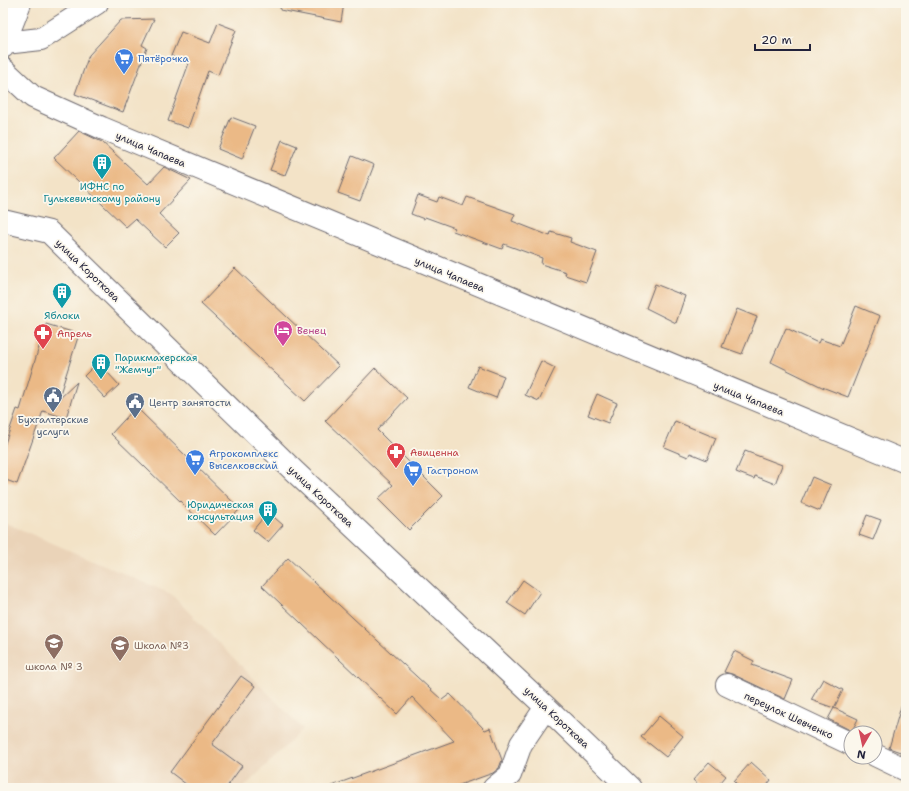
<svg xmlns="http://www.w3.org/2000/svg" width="909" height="791" font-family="'Shantell Sans',sans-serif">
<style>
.built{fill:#ead3b8}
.building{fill:#ebb986}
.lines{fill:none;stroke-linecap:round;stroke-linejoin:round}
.minor-casing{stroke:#6b666c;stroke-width:24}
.minor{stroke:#fff;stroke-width:22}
.labels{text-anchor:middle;stroke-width:3.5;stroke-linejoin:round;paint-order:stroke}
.shop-label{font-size:10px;fill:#366cbe;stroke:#fbf7ec;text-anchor:start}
.street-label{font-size:10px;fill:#22223b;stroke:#fbf7ec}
.culture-label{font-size:10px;fill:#0d838f;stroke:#fbf7ec}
.hotel-label{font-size:10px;fill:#b23c85;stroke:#fbf7ec;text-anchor:start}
.health-label{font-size:10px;fill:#be3a42;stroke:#fbf7ec;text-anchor:start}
.service-label{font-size:10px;fill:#4e5e75;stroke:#fbf7ec;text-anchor:start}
.education-label{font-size:10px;fill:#785e54;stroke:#fbf7ec;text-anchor:start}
</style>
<rect width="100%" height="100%" fill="#fbf7ec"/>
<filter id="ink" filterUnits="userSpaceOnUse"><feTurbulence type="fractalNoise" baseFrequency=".025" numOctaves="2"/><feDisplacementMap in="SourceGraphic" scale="8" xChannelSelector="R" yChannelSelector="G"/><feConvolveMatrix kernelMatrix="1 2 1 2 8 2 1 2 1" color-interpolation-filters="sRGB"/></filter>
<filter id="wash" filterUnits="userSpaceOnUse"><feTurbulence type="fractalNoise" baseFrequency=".012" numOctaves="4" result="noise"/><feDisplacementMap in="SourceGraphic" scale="16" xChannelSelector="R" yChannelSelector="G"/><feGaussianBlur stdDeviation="0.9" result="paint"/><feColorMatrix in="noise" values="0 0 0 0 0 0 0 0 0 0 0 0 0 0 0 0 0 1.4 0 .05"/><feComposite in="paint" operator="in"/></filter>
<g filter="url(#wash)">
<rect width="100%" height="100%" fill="#f3e3c7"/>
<path class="built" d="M3 522 171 594 303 729 243 788H3Z"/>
<g id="blocks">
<path class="building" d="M281 3H344L341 22 280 10Z
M154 19 142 45 147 48 123 112 75 94 89 55 121 20Z
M218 23 236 30 218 75 208 71 188 128 168 121 189 63 171 56 181 32 210 43Z
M231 117 255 126 242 159 218 149Z
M79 131 102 142 148 184 164 167 191 180 159 214 179 233 165 247 135 219 126 227 54 158Z
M282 140 297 146 285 175 270 170Z
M352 156 374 165 360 201 338 193Z
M418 195 437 202 439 197 463 206 467 197 515 214 512 221 550 236 551 232 571 238 570 242 597 252 586 282 565 275 566 272 541 264 542 258 504 244 502 249 453 231 455 228 425 217 424 219 411 214Z
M235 268 339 366 305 401 201 304Z
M655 284 685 296 676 323 646 308Z
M856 306 880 316 848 397 822 387 771 362 786 328 818 343 820 339 840 346Z
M737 309 757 317 742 354 722 347Z
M46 324 79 334 58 400 77 382 66 418 43 411 17 484 3 479V449L17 409 20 410Z
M541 361 555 368 539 401 525 395Z
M98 362 119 385 105 398 84 376Z
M478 366 504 376 496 398 469 387Z
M375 368 407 398 377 430 443 496 409 530 378 499 393 485 325 421Z
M597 394 617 403 608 423 588 415Z
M136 407 240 509 215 535 111 434Z
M675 421 716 438 707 460 690 453 688 457 664 447Z
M745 451 782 465 775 484 755 476 754 479 736 472Z
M812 477 831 485 820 511 801 503Z
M268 512 283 525 268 542 253 530Z
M867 515 881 520 873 540 859 535Z
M288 558 442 700 450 694 485 730 490 728 502 760 499 768 493 773 451 788H331V786L454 741 412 697 397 714 262 586Z
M523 580 540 592 525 615 507 603Z
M734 651 754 661 752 665 793 680 785 699 732 674 724 672Z
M241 676 255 686 212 744 242 766 226 788H191L170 772Z
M823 679 843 690 834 708 811 700Z
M902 703 906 704V754L889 748Z
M834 708 858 719 852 731 828 719Z
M659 716 683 736 666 757 641 737Z
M709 762 726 776 716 788H702L693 780Z
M751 762 771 780 765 788H741L734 781Z"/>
</g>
</g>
<g filter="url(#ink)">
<use href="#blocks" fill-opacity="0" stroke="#6b666c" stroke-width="1"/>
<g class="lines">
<g class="minor-casing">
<path id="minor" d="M5 43 41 39 97 3
M3 47 20 3
M3 69 33 97 102 128 906 462
M3 221 49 232 294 471 546 707 630 788
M727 685 851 744
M875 755 906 770
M494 788 510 775 521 744 546 707"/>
</g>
<use href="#minor" class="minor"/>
</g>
</g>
<defs>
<g id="supermarket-pin" transform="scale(1)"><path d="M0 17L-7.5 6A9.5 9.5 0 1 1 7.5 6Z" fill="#3f7fe0" stroke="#fbf7ec"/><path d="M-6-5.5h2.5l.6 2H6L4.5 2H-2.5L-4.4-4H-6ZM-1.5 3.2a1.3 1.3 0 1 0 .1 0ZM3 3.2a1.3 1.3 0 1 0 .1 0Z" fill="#fff"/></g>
<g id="building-pin" transform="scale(1)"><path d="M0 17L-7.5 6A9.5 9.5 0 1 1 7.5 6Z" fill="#0f9aa8" stroke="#fbf7ec"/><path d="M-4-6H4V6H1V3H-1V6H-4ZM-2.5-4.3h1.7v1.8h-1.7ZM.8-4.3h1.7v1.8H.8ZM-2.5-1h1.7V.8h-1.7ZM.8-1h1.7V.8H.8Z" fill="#fff"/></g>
<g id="hotel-pin" transform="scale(1)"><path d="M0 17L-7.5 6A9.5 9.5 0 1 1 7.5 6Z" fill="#d1479c" stroke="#fbf7ec"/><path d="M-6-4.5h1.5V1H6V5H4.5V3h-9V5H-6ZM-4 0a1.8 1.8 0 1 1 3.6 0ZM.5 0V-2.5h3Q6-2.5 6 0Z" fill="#fff"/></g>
<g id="pharmacy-pin" transform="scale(1)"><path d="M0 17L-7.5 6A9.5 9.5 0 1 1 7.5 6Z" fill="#e0444e" stroke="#fbf7ec"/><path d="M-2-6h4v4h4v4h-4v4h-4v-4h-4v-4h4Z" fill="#fff"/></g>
<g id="civic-pin" transform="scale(1)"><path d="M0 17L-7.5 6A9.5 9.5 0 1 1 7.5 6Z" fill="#5c6f8a" stroke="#fbf7ec"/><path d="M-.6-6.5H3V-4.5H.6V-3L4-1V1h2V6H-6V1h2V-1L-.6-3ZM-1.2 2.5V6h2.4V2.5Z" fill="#fff"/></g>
<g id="school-pin" transform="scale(1)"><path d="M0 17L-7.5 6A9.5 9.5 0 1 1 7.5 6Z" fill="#8d6e63" stroke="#fbf7ec"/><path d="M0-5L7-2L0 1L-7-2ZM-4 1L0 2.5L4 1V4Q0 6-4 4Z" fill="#fff"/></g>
</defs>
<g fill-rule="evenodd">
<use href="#supermarket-pin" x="124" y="58"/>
<use href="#building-pin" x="102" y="163"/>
<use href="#building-pin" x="62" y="292"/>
<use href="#hotel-pin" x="283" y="330"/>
<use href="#pharmacy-pin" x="43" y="333"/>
<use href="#building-pin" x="101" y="363"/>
<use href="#civic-pin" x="53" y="396"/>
<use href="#civic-pin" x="135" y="402"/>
<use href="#pharmacy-pin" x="396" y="452"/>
<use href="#supermarket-pin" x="195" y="459"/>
<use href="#supermarket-pin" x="413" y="470"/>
<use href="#building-pin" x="268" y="510"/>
<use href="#school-pin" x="54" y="643"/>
<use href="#school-pin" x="120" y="645"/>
</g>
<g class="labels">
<g class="shop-label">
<text x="138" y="62">Пятёрочка</text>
<text x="209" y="457">Агрокомплекс<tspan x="209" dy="12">Выселковский</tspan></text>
<text x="427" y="474">Гастроном</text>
</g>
<g class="street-label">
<text transform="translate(151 149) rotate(23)" y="4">улица Чапаева</text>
<text transform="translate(88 270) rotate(44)" y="4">улица Короткова</text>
<text transform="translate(450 274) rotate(23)" y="4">улица Чапаева</text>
<text transform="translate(749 398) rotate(22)" y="4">улица Чапаева</text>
<text transform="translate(321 496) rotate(43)" y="4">улица Короткова</text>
<text transform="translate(789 715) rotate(25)" y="4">переулок Шевченко</text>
<text transform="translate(557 717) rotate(43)" y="4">улица Короткова</text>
</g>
<g class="culture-label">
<text x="102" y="190">ИФНС по<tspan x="102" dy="12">Гулькевичскому району</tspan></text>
<text x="62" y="319">Яблоки</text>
<text x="115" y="361" text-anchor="start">Парикмахерская<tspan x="115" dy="12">"Жемчуг"</tspan></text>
<text x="254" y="508" text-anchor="end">Юридическая<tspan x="254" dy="12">консультация</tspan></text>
</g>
<g class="hotel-label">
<text x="297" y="334">Венец</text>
</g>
<g class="health-label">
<text x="57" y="337">Апрель</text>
<text x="410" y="456">Авиценна</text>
</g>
<g class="service-label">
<text x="149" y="406">Центр занятости</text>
<text x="53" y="423" text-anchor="middle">Бухгалтерские<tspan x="53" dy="12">услуги</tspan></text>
</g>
<g class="education-label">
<text x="134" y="649">Школа №3</text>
<text x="54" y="670" text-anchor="middle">школа № 3</text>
</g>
</g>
<rect width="909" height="791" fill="none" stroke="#fbf7ec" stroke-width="16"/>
<g transform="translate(863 745) rotate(189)"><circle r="19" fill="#fbf7ec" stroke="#a4a2a5"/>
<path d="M0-3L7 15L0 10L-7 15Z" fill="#d1495b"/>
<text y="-6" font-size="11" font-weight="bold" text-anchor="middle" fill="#22223b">N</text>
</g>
<path d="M755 44v6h55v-6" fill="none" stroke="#22223b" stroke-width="2"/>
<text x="761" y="44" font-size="12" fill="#22223b" stroke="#fbf7ec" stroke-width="3" paint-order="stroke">20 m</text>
</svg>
